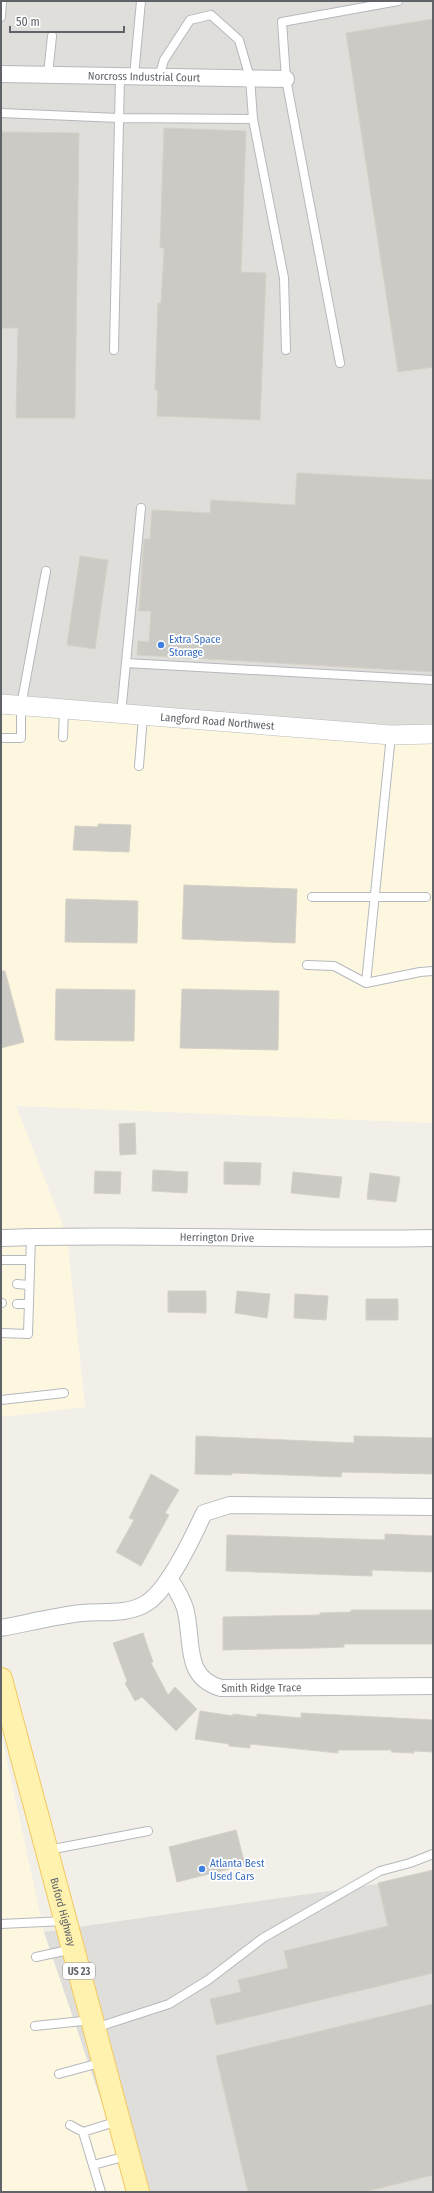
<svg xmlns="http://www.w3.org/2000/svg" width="434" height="2193" font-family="'Fira Sans Condensed',sans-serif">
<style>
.commercial{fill:#fef7e0}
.industrial{fill:#e0deda}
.building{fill:#cccac5;stroke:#d6d1c6}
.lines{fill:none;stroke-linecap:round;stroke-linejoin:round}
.service-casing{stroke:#b5b8bc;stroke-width:10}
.minor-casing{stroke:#b5b8bc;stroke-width:18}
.tertiary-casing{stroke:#b5b8bc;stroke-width:20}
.primary-casing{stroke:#f2c960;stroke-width:24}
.service{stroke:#fff;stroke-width:8}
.minor{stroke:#fff;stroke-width:16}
.tertiary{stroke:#fff;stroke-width:19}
.primary{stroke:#fff2af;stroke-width:22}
.shop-dot{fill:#3f7fe0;stroke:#fff;stroke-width:1.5}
.labels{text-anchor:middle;stroke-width:3.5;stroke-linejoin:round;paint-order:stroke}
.shield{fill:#fff;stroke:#8f9295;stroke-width:1}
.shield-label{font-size:10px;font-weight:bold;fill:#5f6368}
.street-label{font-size:11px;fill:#5f6368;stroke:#fff}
.shop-label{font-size:11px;fill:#366cbe;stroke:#fff;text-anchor:start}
</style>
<rect width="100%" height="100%" fill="#f1efe8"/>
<path class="commercial" d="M1 704 433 733V1123L16 1106 67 1236 85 1407 1 1417Z
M1 1734 44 1932 132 2192H1Z"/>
<path class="industrial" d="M1 1H433V733L1 704Z
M433 1876V2192H132L44 1932Z"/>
<path class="building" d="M433 19V367L398 372 346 33Z
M164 128 246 131 241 272 266 273 260 420 157 416 158 390H155L158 303H161L163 270 164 248H160Z
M1 132 79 133 75 418H16L18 328H1Z
M297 473 433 480V672L137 655 138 641 149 642 151 611H139L144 539H150L152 510 210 513 211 500 295 505Z
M80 556 108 560 95 649 67 645Z
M98 824 131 825 129 852 73 850 75 826 98 827Z
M184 885 297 889 295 943 182 939Z
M66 899 138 901 137 943 65 942Z
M1 971H5L24 1042 1 1048Z
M56 989 135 990 134 1041 55 1040Z
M182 989 279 991 278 1050 180 1048Z
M135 1123 136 1154 120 1155 119 1124Z
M224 1162 261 1163 260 1185 224 1184Z
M153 1170 188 1172 187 1193 152 1191Z
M95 1171 121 1172 120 1194 94 1193Z
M293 1172 342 1177 339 1198 291 1193Z
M370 1173 400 1177 396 1202 367 1199Z
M168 1291H206V1313L168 1312Z
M237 1291 270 1294 267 1318 235 1313Z
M295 1294 328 1296 326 1320 294 1318Z
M366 1299H398V1320H366Z
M196 1436 354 1443V1436L433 1438V1474L342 1472 341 1477 232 1473V1475L195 1474Z
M151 1474 179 1490 165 1513 169 1515 141 1566 116 1552 134 1520 129 1518Z
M385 1534 433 1536V1572L372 1570V1576L226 1571 227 1535 385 1540Z
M351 1610H433V1644H344V1647L315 1648 223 1650V1617L320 1615V1613L351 1612Z
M143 1633 153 1662 151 1663 168 1695 175 1687 197 1709 176 1731 142 1697 135 1701 125 1683 127 1681 113 1643Z
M200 1711 233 1716V1714L257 1717V1714L301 1718V1713L433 1720V1752L414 1751V1753L391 1752 392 1750H338V1753L250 1744V1748L229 1746V1744L195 1739Z
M236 1830 245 1865 177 1882 169 1847Z
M433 1870V1973L216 2025 210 1999 241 1992 238 1980 288 1968 284 1951 388 1926 378 1883Z
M433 2004V2175L364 2192H248L216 2056Z"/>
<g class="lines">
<g class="service-casing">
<path id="service" d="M1 17 2 1
M48 74 52 36
M134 76 141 1
M159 77 164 60 190 20 211 15 239 40 250 78 253 119
M1 113 119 118 253 119 284 278 286 350
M114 350 120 76
M340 363 286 79 282 22 398 1
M126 663 433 680
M121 714 141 508
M63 737 64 709
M1 738H21V706L46 571
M139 766 143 717
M312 897H426
M307 965 334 966 366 983 420 972 433 971
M366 983 391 735
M1 1260H30
M17 1284 29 1285
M1 1303H2
M17 1304H29
M1 1333 28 1334 31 1237
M1 1400 64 1393
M48 1850 148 1831
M1 1924 65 1921
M36 1957 73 1949
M35 2026 92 2020
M95 2028 169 2004 208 1980 263 1938 380 1871 410 1863 433 1854
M59 2074 103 2062
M70 2125 83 2132 118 2121
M83 2132 101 2192
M93 2165 127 2156"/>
</g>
<g class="minor-casing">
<g id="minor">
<path id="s1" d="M1 74 286 79"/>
<path id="s2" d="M1 1238C145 1233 289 1241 433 1238"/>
<path id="s3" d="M169 1578C175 1587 181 1596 185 1608 194 1640 182 1677 221 1688L433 1686"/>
<path d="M1 1628C28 1623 55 1616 82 1613 103 1611 126 1615 145 1604 168 1591 193 1537 204 1513L230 1505 433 1507"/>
</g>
</g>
<g class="tertiary-casing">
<g id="tertiary">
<path id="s4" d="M1 704 391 735 433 734"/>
</g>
</g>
<g class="primary-casing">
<g id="primary">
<path id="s5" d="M1 1679 138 2192"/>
</g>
</g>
<use href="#service" class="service"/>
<use href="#minor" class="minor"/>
<use href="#tertiary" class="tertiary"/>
<use href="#primary" class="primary"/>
</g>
<g class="shop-dot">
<circle cx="161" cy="645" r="4"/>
<circle cx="202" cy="1869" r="4"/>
</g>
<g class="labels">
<rect class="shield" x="63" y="1963" width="32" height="16" rx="3"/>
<g class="shield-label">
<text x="79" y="1975">US 23</text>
</g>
<g class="street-label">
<text dy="4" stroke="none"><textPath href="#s1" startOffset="143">Norcross Industrial Court</textPath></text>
<text dy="4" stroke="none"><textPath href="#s4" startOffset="217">Langford Road Northwest</textPath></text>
<text dy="4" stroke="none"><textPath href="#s2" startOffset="216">Herrington Drive</textPath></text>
<text dy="4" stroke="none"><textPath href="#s3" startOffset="169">Smith Ridge Trace</textPath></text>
<text dy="4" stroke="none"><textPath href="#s5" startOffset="241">Buford Highway</textPath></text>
</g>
<g class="shop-label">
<text x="169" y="643">Extra Space<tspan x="169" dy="13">Storage</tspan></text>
<text x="210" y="1867">Atlanta Best<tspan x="210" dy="13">Used Cars</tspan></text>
</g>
</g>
<rect width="434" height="2193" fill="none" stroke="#5f6368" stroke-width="4"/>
<path d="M10 26v6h114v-6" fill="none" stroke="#5f6368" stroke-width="2"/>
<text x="16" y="26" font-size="12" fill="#5f6368" stroke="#ffffff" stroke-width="3" paint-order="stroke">50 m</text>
</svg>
